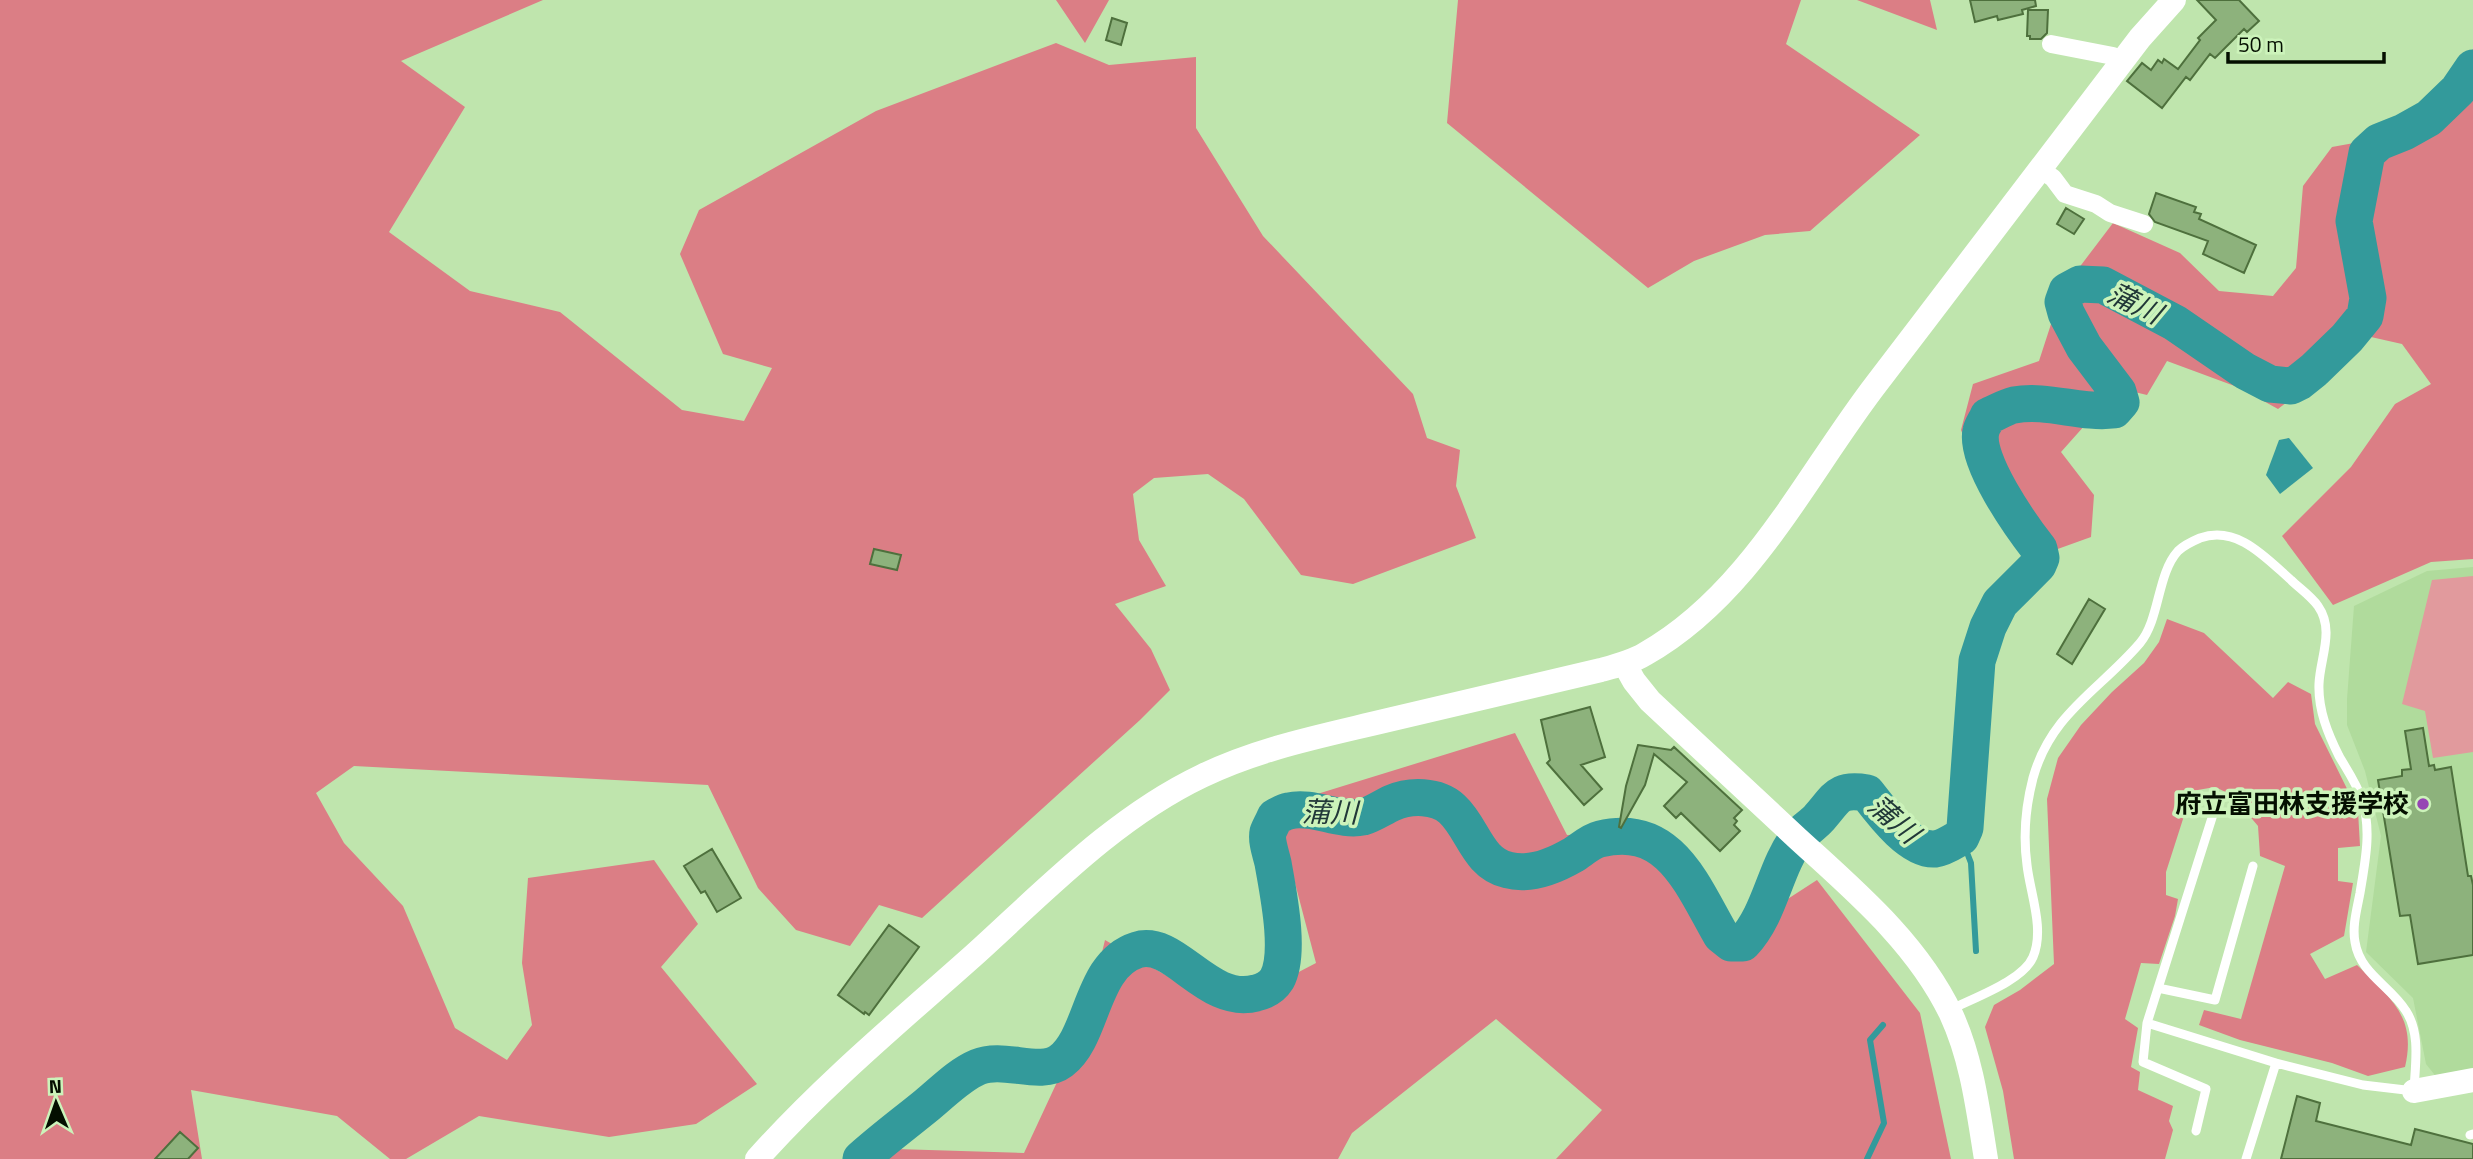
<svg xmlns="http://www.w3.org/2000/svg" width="2473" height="1159" font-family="'Titillium Web','Noto Sans JP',sans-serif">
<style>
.built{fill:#b0db9c}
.green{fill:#e19a9d}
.forest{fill:#db7e85}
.water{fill:#339a9b}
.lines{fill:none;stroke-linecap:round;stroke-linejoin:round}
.stream{stroke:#339a9b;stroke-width:6}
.river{stroke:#339a9b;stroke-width:37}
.building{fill:#8db27c;stroke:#4e703d;stroke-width:2}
.lane{stroke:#fff;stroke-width:9}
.street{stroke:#fff;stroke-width:18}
.secondary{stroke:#fff;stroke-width:24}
.poi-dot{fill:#9645b4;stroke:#ccf3ba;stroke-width:2.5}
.labels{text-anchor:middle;stroke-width:7;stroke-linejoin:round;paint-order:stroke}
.poi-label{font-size:26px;font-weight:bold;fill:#040f00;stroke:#ccf3ba;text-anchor:end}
.water-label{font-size:28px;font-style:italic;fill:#213838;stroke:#ccf3ba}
</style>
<rect width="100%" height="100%" fill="#bfe5ad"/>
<path class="built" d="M2473 567V1073L2438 1079 2426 1064 2413 998 2366 952 2381 836 2365 771 2347 725V699L2354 606 2427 571Z"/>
<path class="green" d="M2473 576V752L2433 758 2425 711 2402 704 2432 580Z"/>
<path class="forest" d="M0 0H543L401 61 465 107 389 232 470 291 560 312 682 410 744 421 772 368 723 354 680 254 699 210 876 111 1056 43 1109 65 1196 57V128L1263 236 1413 394 1427 438 1460 450 1456 486 1476 538 1353 584 1301 575 1244 499 1208 474 1154 478 1133 494 1139 540 1166 586 1115 604 1151 649 1170 690 1140 720 922 918 879 905 850 946 796 930 758 888 708 785 354 766 316 793 344 843 403 906 455 1028 507 1060 532 1025 522 963 528 878 654 860 698 924 661 967 757 1084 696 1124 609 1137 479 1116 406 1159H390L337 1116 191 1090 202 1159H0Z
M1056 0H1109L1085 43Z
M1458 0H1801L1786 44 1920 135 1810 231 1765 235 1694 261 1648 288 1447 123Z
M1857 0H1930L1937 30Z
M2473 49V559L2431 562 2333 605 2282 536 2351 467 2395 404 2431 384 2402 344 2371 337 2278 409 2240 388 2167 361 2147 395 2118 388 2061 452 2094 495 2091 537 2027 560 1980 476 1961 430 1973 384 2039 361 2052 321 2072 277 2113 223 2180 253 2219 291 2273 296 2296 268 2303 186 2332 147 2398 135Z
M2167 619 2204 633 2273 698 2288 682 2311 694 2315 724 2358 811 2360 846 2338 848V881L2353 883 2344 936 2310 954 2325 979 2357 965C2390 998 2417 1016 2405 1067L2368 1076 2332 1063 2240 1040 2199 1025 2204 1010 2241 1019 2285 866 2260 856 2258 826 2232 795 2215 787 2192 791 2166 872V895L2178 899 2175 916 2159 964 2141 963 2125 1019 2138 1028 2131 1067 2140 1072 2138 1090 2173 1106 2169 1121 2173 1130 2165 1159H2014L2003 1091 1985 1027 1994 1005 2020 990 2054 964 2047 799 2058 758 2081 725 2112 692 2144 663 2159 642Z
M1515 733 1567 835 1639 833 1738 931 1817 880 1920 1013 1951 1159H1556L1602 1110 1496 1019 1352 1133 1338 1159H887L896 1149 1024 1153 1085 1022 1105 940 1226 1010 1316 963 1275 807Z"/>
<path class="water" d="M2289 438 2313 468 2280 494 2266 475 2279 440Z"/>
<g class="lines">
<path class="stream" d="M1961 837 1971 863 1976 951
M1867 1159 1884 1123 1870 1040 1883 1025"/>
<path class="river" d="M861 1159C882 1140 905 1123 927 1105 943 1092 959 1075 978 1067 1004 1056 1040 1077 1061 1061 1094 1036 1090 965 1137 950 1175 938 1207 1006 1256 993 1265 991 1272 987 1277 979 1291 953 1278 892 1273 863 1271 854 1266 841 1268 832 1270 827 1273 822 1275 817 1279 815 1284 812 1289 811 1313 805 1339 822 1363 817 1373 814 1383 807 1392 803 1410 795 1437 795 1452 809 1473 828 1477 863 1508 870 1530 876 1554 866 1573 855 1581 850 1591 841 1600 839 1670 822 1692 885 1721 935L1731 943H1743C1771 913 1774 869 1798 837 1804 830 1813 825 1819 818 1837 798 1837 788 1867 793 1881 811 1910 851 1935 849 1944 848 1954 841 1961 837L1965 828 1977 661 1988 627 2000 603 2038 565 2041 558 2039 549C2021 526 1974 460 1981 431 1982 426 1986 421 1988 416 1996 413 2005 407 2014 405 2048 399 2081 414 2114 410L2121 402 2118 392 2084 347 2066 313 2063 302 2067 291 2080 284 2103 285 2175 323 2245 371 2270 384 2291 386 2299 382 2314 370 2347 338 2365 316 2368 298 2354 221 2367 153 2379 142 2404 132 2429 118 2458 90 2473 68"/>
</g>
<path class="building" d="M1970 0H2035L2036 6 2022 10 2023 14 1998 20 1997 16 1975 22Z
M2197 0H2239L2259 21 2247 32 2244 29 2215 58 2210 54 2190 80 2186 77 2162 108 2127 81 2142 63 2151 70 2158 60 2162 63 2164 59 2178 69 2200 40 2198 38 2216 20Z
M2028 10H2048L2047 33 2041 39H2030V36H2027Z
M1112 18 1127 23 1121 45 1106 40Z
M2156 193 2196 207 2194 212 2201 214 2199 219 2256 245 2244 273 2203 254 2208 241 2155 222 2149 214Z
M2066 208 2084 219 2074 234 2057 224Z
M874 549 901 555 897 570 870 564Z
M2089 599 2105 609 2072 664 2057 654Z
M1590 707 1605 757 1581 765 1602 789 1584 805 1547 763 1550 760 1541 720Z
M2423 728 2429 766 2434 765 2435 770 2451 767 2468 876H2471L2473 885V955L2418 964 2410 915 2400 916 2378 780 2402 776V770L2411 769 2405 731Z
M1638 745 1671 750 1674 747 1742 810 1734 818 1737 821 1734 825 1740 831 1720 851 1681 813 1676 818 1664 806 1687 782 1654 754 1645 785 1621 828 1619 827 1626 786Z
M712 849 741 898 717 912 705 891 701 893 684 866Z
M889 925 919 947 869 1015 865 1012 864 1014 838 995Z
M2297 1096 2320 1103 2316 1121 2411 1145 2415 1129 2473 1144V1159H2281Z
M180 1132 198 1148 188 1159H155Z"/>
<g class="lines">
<path class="lane" d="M2158 988 2215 1000 2253 866
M1950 1010C1973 998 2023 981 2033 957 2045 929 2030 893 2027 865 2023 836 2026 805 2033 778 2051 713 2100 690 2140 643 2160 619 2157 574 2178 551 2183 546 2193 541 2200 538 2237 525 2265 557 2291 580 2299 588 2311 596 2318 606 2335 630 2320 658 2319 684 2318 710 2328 734 2339 756 2347 770 2357 784 2362 800 2372 830 2365 862 2360 893 2357 909 2352 926 2355 942 2360 974 2391 986 2406 1011 2421 1034 2415 1065 2414 1091L2363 1085 2276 1063 2147 1023 2217 802
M2147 1023 2143 1062 2206 1089 2196 1131
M2470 1135 2473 1134
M2246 1159 2276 1063"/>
<path class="street" d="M2051 44 2113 56 2122 62
M2040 169 2053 178 2065 194 2096 204 2110 213 2144 224"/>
<path class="secondary" d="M1624 663 1634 681 1650 701C1699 747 1749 793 1798 839 1855 891 1917 943 1951 1014 1972 1059 1978 1110 1986 1159
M2414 1091 2473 1080
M757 1159C823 1085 900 1021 973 956 1045 891 1114 818 1202 776 1260 748 1322 736 1384 721 1456 704 1529 687 1601 670 1616 666 1632 662 1645 654 1751 594 1806 475 1877 383 1965 268 2052 152 2140 38L2174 0"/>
</g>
<circle class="poi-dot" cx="2423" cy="804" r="7"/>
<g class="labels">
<g class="poi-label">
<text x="2409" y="813">府立富田林支援学校</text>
</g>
<g class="water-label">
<text transform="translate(2135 303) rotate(26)" y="10">蒲川</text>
<text transform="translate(1330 812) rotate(1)" y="10">蒲川</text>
<text transform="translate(1894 819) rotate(41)" y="10">蒲川</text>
</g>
</g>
<g transform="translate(56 1103) rotate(358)" stroke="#ccf3ba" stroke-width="5" paint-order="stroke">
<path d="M0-5L12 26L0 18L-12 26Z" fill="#040f00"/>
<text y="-10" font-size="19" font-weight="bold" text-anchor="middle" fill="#040f00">N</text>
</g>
<path d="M2228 52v10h156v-10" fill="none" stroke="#040f00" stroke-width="3.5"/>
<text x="2238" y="52" font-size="21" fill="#040f00" stroke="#ccf3ba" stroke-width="5" paint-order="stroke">50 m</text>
</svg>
